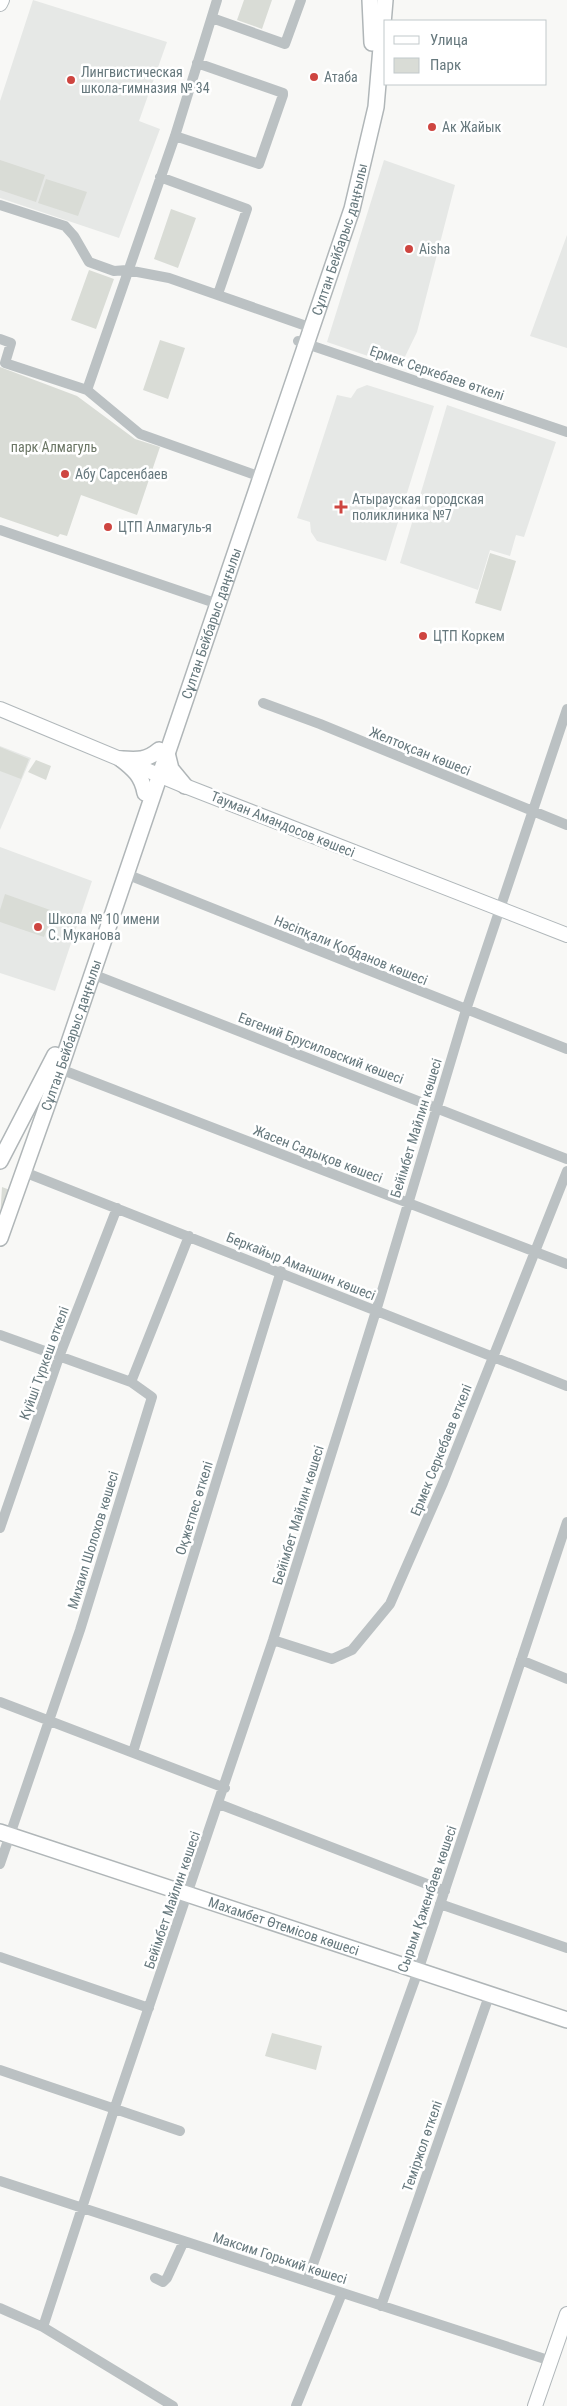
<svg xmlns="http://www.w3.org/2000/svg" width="567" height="2406" font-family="'Roboto Condensed',sans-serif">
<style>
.built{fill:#e6e8e6}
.green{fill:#d9dcd6}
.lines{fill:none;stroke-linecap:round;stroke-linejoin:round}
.secondary-casing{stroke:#b0b7ba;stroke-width:16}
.primary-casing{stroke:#b0b6b8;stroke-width:18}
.street{stroke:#bbc1c3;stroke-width:10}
.secondary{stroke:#fff;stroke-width:14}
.primary{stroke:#fff;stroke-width:15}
.poi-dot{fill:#ce4540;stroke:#fff;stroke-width:2}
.labels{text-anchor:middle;stroke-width:5;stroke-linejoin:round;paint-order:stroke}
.poi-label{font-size:14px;fill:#66787d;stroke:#fff;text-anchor:start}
.street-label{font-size:14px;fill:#66787d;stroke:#fff}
.park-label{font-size:14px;fill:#6b7665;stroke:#fff}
</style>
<rect width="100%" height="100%" fill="#f8f8f6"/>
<path class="built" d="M33 0 167 42 139 121 160 129 119 238 0 198V101Z
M384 160 455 185 417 332 400 367 327 342Z
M567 235V348L530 336Z
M367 385 434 406 386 561 317 541 311 532 310 522 297 518 337 395 351 398 357 389Z
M447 405 556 442 524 537 516 535 510 556 490 550 478 590 400 563Z
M0 746 31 758 0 830Z
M0 847 92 881 55 991 0 973Z"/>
<path class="green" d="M244 0H272L262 29 237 20Z
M0 160 45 175 36 202 0 190Z
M46 179 87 192 78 216 38 203Z
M171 209 196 218 178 268 154 259Z
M89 270 114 279 96 329 71 320Z
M160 340 185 348 168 399 143 390Z
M0 367 77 396 135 439 160 447 137 515 81 495 67 536 60 534 58 537 0 517Z
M490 553 516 561 501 611 475 603Z
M0 747 29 759 21 779 0 771Z
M36 760 51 766 46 780 28 772Z
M5 894 53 911 44 937 0 922V910Z
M2 1187 10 1190 0 1219Z
M272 2033 322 2046 316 2070 265 2056Z"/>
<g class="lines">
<g class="secondary-casing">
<path id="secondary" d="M0 4 2 0
M0 709 185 786 567 935
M535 2406 567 2314"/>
</g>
<g class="primary-casing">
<g id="primary">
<path d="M370 0 372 43"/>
<path d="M167 753 171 769 185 786"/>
<path d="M121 759C134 769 142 776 145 793"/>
<path d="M121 759C137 760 146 761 159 750"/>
<path d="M0 1161 55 1055"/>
<path id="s1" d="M0 1238 60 1069 352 209 376 107 385 0"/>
<path id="s2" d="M0 1832 567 2020"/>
</g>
</g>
<path class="street" d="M212 18 285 44 301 0
M175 136 259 164 283 95V93L197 63
M160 177 247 209 218 294
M0 205 65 226 74 236 89 262 114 271 127 270 169 278 312 328
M0 339 11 343 5 363 87 390 140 434 261 477
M298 341 567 432
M87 390 175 136 217 0
M0 530 218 604
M263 703 320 724 567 825
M126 874 567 1049
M92 974 567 1159
M60 1069 567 1264
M24 1172 567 1386
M0 1335 131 1382
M0 1528 59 1357 117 1208
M273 1640 332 1659 352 1650 390 1604 443 1483 567 1171
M521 1660 567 1679
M0 1702 225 1788
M133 1752 281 1271
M219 1804 445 1891
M0 1864 80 1630 152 1397 131 1382 189 1236
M440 1904 567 1948
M0 1957 149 2008
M0 2070 180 2131
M0 2181 551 2361
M155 2278 163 2282 167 2278 184 2241
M307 2281 418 1971 567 1522
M381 2306 489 1996
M0 2308 43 2327 173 2406
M43 2327 114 2110 273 1640 376 1311 466 1010 567 709
M296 2406 342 2293"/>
<use href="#secondary" class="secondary"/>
<use href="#primary" class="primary"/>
</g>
<g class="poi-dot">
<circle cx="314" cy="77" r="5"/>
<circle cx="71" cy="80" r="5"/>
<circle cx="432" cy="127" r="5"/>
<circle cx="409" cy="249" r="5"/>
<circle cx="65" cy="474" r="5"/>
<path d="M338.5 499.5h5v5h5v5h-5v5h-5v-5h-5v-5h5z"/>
<circle cx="108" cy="527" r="5"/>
<circle cx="423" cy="636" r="5"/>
<circle cx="38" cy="927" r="5"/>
</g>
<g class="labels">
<g class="poi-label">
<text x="81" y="77">Лингвистическая<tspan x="81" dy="16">школа-гимназия № 34</tspan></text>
<text x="324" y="82">Атаба</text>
<text x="442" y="132">Ак Жайык</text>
<text x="419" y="254">Aisha</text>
<text x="75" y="479">Абу Сарсенбаев</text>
<text x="352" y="504">Атырауская городская<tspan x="352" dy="16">поликлиника №7</tspan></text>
<text x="118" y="532">ЦТП Алмагуль-я</text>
<text x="433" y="641">ЦТП Коркем</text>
<text x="48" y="924">Школа № 10 имени<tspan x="48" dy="16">С. Муканова</tspan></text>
</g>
<g class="street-label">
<text dy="5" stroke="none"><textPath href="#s1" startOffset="1055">Сұлтан Бейбарыс даңғылы</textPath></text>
<text transform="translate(437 373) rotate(19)" y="5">Ермек Серкебаев өткелі</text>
<text dy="5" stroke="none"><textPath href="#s1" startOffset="650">Сұлтан Бейбарыс даңғылы</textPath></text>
<text transform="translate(420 751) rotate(22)" y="5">Желтоқсан көшесі</text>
<text transform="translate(283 824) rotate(22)" y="5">Тауман Амандосов көшесі</text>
<text transform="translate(351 950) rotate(22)" y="5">Нәсіпқали Қобданов көшесі</text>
<text dy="5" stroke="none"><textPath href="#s1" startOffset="215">Сұлтан Бейбарыс даңғылы</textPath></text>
<text transform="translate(321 1048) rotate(21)" y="5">Евгений Брусиловский көшесі</text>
<text transform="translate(416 1128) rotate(-73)" y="5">Бейімбет Майлин көшесі</text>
<text transform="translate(318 1154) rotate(21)" y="5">Жасен Садықов көшесі</text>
<text transform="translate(301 1266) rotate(22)" y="5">Беркайыр Аманшин көшесі</text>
<text transform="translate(44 1363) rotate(-70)" y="5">Күйші Түркеш өткелі</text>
<text transform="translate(441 1450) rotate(-68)" y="5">Ермек Серкебаев өткелі</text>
<text transform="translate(194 1508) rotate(-73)" y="5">Оқжетпес өткелі</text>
<text transform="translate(298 1515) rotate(-73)" y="5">Бейімбет Майлин көшесі</text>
<text transform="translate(93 1540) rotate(-73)" y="5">Михаил Шолохов көшесі</text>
<text transform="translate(427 1899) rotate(-71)" y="5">Сырым Қаженбаев көшесі</text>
<text transform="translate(172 1900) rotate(-71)" y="5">Бейімбет Майлин көшесі</text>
<text dy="5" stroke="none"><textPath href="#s2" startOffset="299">Махамбет Өтемісов көшесі</textPath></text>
<text transform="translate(422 2146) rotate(-71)" y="5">Теміржол өткелі</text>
<text transform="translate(280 2258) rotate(18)" y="5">Максим Горький көшесі</text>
</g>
<g class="park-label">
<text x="54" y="452">парк Алмагуль</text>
</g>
</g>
<rect x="384" y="20" width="162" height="65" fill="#ffffff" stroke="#c2c9cb"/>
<rect x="394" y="36" width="25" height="8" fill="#ffffff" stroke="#c2c9cb"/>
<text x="430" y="45" font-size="15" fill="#66787d">Улица</text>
<rect x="394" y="58" width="25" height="15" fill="#d9dcd6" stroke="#c2c9cb"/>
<text x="430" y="70" font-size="15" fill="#66787d">Парк</text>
</svg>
